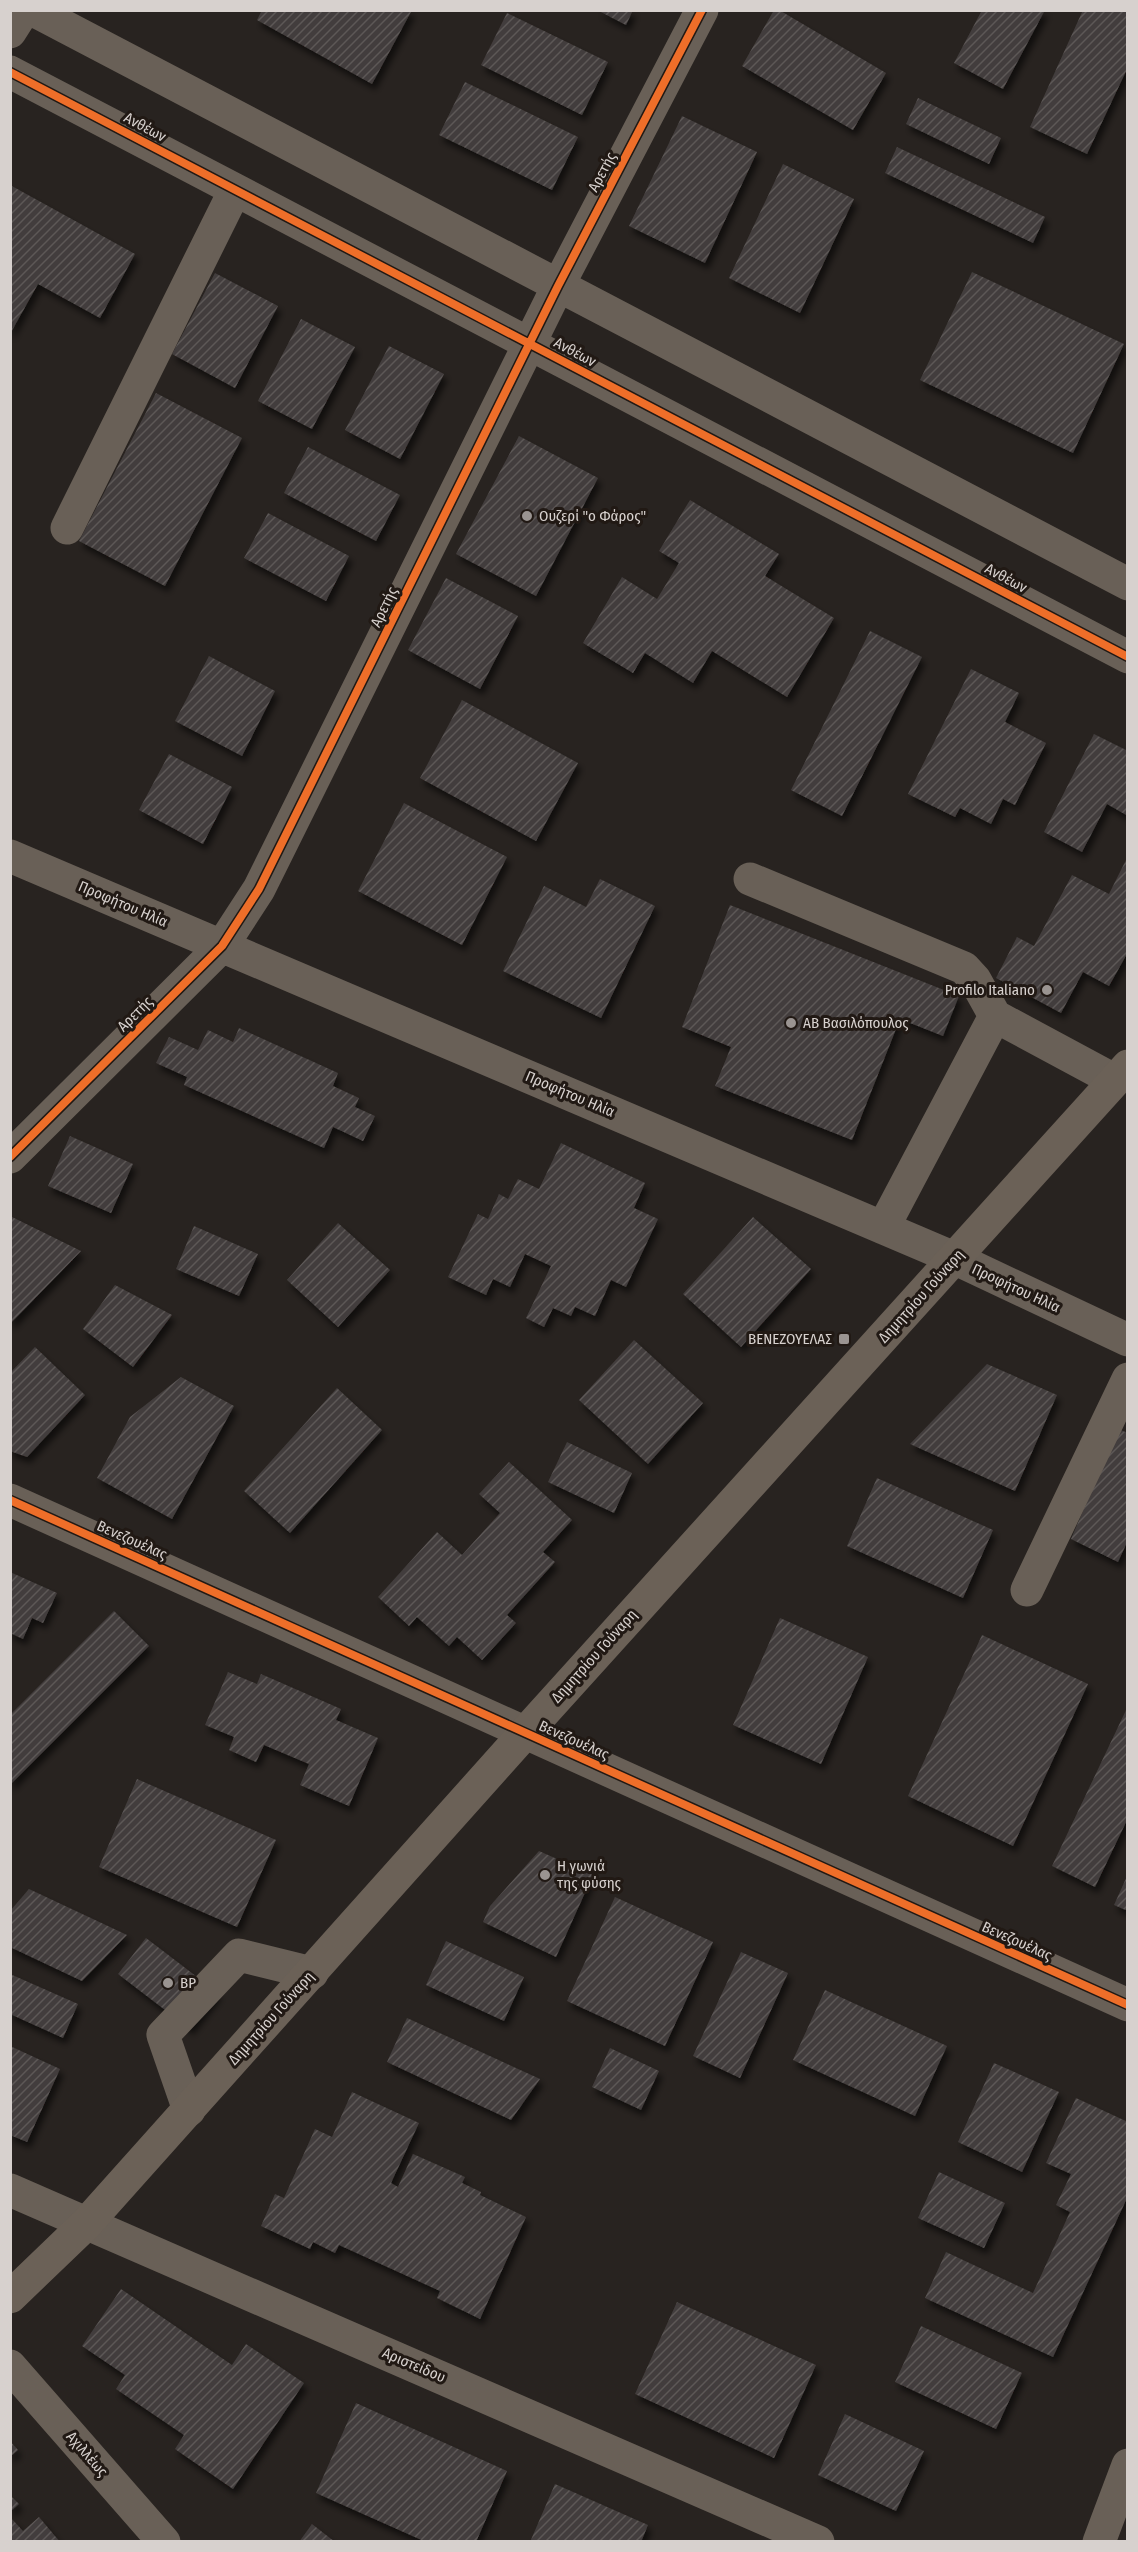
<svg xmlns="http://www.w3.org/2000/svg" width="1138" height="2552" font-family="'Fira Sans Condensed',sans-serif">
<style>
.building{fill:url(#building-hatch);filter:url(#shadow)}
.lines{fill:none;stroke-linecap:round;stroke-linejoin:round}
.minor{stroke:#696057;stroke-width:33}
.major{stroke:#6b6157;stroke-width:33}
.cycleway-casing{stroke:#211914;stroke-width:11}
.cycleway{stroke:#ee6e29;stroke-width:8}
.poi-dot{fill:#9a9491;stroke:#211914;stroke-width:2}
.labels{text-anchor:middle;stroke-width:6;stroke-linejoin:round;paint-order:stroke}
.street-label{font-size:15px;fill:#d7d1ce;stroke:#211914}
.poi-label{font-size:15px;fill:#d7d1ce;stroke:#211914;text-anchor:start}
</style>
<defs>
<pattern id="building-hatch" width="6" height="6" patternUnits="userSpaceOnUse" patternTransform="scale(1.5)"><rect width="6" height="6" fill="#423d3c"/><path d="M-1 1l2-2M0 6l6-6M5 7l2-2" fill="none" stroke="#5d5857"/></pattern>
<filter id="shadow"><feDropShadow dx="3.5" dy="6" stdDeviation="3" flood-color="#0009"/></filter>
</defs>
<rect width="100%" height="100%" fill="#282320"/>
<path class="building" d="M262 10H412L372 84 257 20Z
M597 10H633L626 25Z
M774 10H779L886 73 853 130 742 66Z
M982 10H1045L1003 89 954 63Z
M1083 10H1128V67L1087 154 1030 127Z
M507 13 608 62 582 115 481 65Z
M465 82 578 137 552 190 439 135Z
M918 98 1001 138 989 164 906 124Z
M682 116 757 152 705 263 629 226Z
M897 147 1045 217 1033 243 885 173Z
M783 164 854 199 800 313 729 278Z
M10 185 135 254 100 318 38 284 10 334Z
M972 272 1124 344 1073 453 920 380Z
M215 273 278 306 235 388 172 354Z
M301 319 355 347 312 429 258 401Z
M389 346 444 374 400 459 345 430Z
M156 393 242 438 165 586 79 541Z
M519 436 598 478 536 596 456 554Z
M308 447 400 495 376 541 284 493Z
M690 500 779 554 765 576 834 618 787 697 712 651 693 683 645 653 633 673 583 643 622 577 657 599 679 563 659 551Z
M268 513 349 556 326 601 244 558Z
M446 578 518 616 480 689 408 650Z
M870 631 922 657 842 816 791 790Z
M209 656 275 691 242 756 175 721Z
M971 669 1019 693 1005 722 1046 743 1015 805 1003 799 991 824 960 808 955 817 908 794Z
M462 700 578 763 536 841 420 778Z
M1094 734 1128 751V816L1107 804 1082 852 1044 832Z
M169 754 232 787 203 844 139 810Z
M404 803 507 857 462 945 358 891Z
M1128 856V952L1109 986 1083 972 1061 1013 996 978 1017 937 1034 946 1072 875 1109 894Z
M600 879 655 906 601 1018 503 971 544 886 586 907Z
M730 905 959 996 943 1036 900 1019 852 1140 715 1086 731 1047 682 1027Z
M239 1028 338 1073 333 1086 359 1098 355 1107 375 1116 363 1141 333 1127 324 1148 184 1085 187 1077 156 1063 169 1037 198 1050 208 1030 233 1042Z
M70 1136 133 1164 111 1213 48 1186Z
M561 1143 645 1183 634 1208 658 1219 626 1287 611 1280 595 1316 575 1307 571 1316 553 1308 544 1327 526 1318 551 1266 525 1254 510 1287 493 1279 486 1295 448 1277 478 1214 488 1219 499 1194 508 1199 518 1179 539 1189Z
M10 1216 81 1251 10 1324Z
M753 1217 811 1269 741 1347 683 1294Z
M338 1223 390 1270 338 1327 287 1280Z
M194 1226 258 1254 239 1296 176 1269Z
M115 1285 172 1315 133 1367 83 1329Z
M634 1340 703 1403 648 1464 579 1400Z
M35 1347 85 1395 27 1457 10 1451V1373Z
M987 1364 1057 1395 1015 1491 910 1444Z
M181 1377 234 1406 172 1519 97 1478 130 1417Z
M337 1388 382 1430 290 1533 244 1491Z
M1118 1429 1128 1433V1540L1118 1562 1071 1539Z
M567 1442 632 1473 614 1513 548 1482Z
M509 1462 572 1520 543 1552 555 1562 507 1615 516 1623 482 1660 457 1637 449 1646 417 1617 409 1626 378 1597 437 1532 462 1555 500 1513 479 1494Z
M877 1478 993 1530 963 1598 847 1546Z
M10 1572 57 1593 43 1623 32 1618 23 1639 10 1633Z
M114 1611 149 1646 10 1785V1715Z
M780 1618 868 1657 821 1764 733 1725Z
M982 1635 1088 1684 1013 1846 908 1796Z
M228 1672 257 1684 261 1674 341 1709 336 1720 378 1738 349 1806 300 1785 309 1764 264 1745 256 1762 229 1750 234 1737 205 1725Z
M1128 1706V1818L1095 1887 1052 1866Z
M137 1779 276 1840 237 1927 99 1867Z
M539 1851 593 1875 556 1957 483 1922 490 1906Z
M1128 1874V1911L1114 1905Z
M29 1889 127 1935 82 1981 10 1947V1911Z
M615 1897 713 1942 665 2046 567 2001Z
M146 1938 218 1993 190 2029 118 1974Z
M446 1941 524 1977 504 2021 426 1985Z
M741 1952 788 1973 740 2078 693 2056Z
M10 1974 78 2004 63 2038 10 2014Z
M825 1990 947 2046 915 2116 793 2060Z
M407 2018 492 2057 540 2079 511 2120 387 2062Z
M10 2046 60 2069 27 2142 10 2135Z
M610 2048 659 2071 641 2110 592 2087Z
M994 2063 1059 2092 1022 2172 958 2142Z
M352 2092 419 2123 391 2183 398 2187 413 2154 465 2177 462 2183 481 2192 480 2195 526 2217 480 2319 437 2298 440 2291 339 2245 335 2253 313 2242 310 2249 261 2226 275 2194 284 2198 315 2129 332 2137Z
M1076 2098 1128 2122V2196L1053 2357 925 2298 946 2252 1033 2293 1070 2212 1056 2205 1071 2174 1046 2163Z
M939 2172 1005 2203 984 2248 918 2218Z
M121 2289 232 2365 246 2344 304 2383 233 2489 175 2449 184 2435 116 2389 125 2375 82 2346Z
M677 2302 816 2365 774 2458 635 2394Z
M921 2326 1022 2373 996 2429 895 2382Z
M356 2403 507 2471 476 2542H426L316 2493Z
M845 2414 924 2451 896 2511 818 2475Z
M10 2441 18 2450 10 2457Z
M555 2484 648 2525 641 2542H530Z
M10 2495 19 2504 10 2512Z
M10 2517 23 2531 39 2517 60 2542H10Z
M312 2524 335 2542H299Z"/>
<g class="lines">
<path class="minor" d="M33 10 1128 584
M10 32 24 10
M10 72 1128 657
M67 528 235 190
M10 856 954 1258 1128 1340
M750 879 964 968 975 980 995 1016 1114 1080
M10 1157 222 946 259 889 558 286 702 10
M883 1228 995 1016
M10 1500 1128 2005
M1027 1590 1128 1379
M189 2110 163 2035 239 1955 312 1973
M10 2190 818 2542
M10 2366 164 2542
M1099 2542 1128 2465"/>
<path class="major" d="M10 2297 86 2224 525 1733 1128 1066"/>
<g class="cycleway-casing">
<path id="cycleway" d="M10 72 1128 657
M10 1157 222 946 259 889 558 286 702 10
M10 1500 1128 2005"/>
</g>
<use href="#cycleway" class="cycleway"/>
</g>
<g class="poi-dot">
<circle cx="527" cy="516" r="6"/>
<circle cx="1047" cy="990" r="6"/>
<circle cx="791" cy="1023" r="6"/>
<rect x="838" y="1333" width="12" height="12" rx="3"/>
<circle cx="545" cy="1875" r="6"/>
<circle cx="168" cy="1983" r="6"/>
</g>
<g class="labels">
<g class="street-label">
<text transform="translate(145 127) rotate(28)" y="5">Ανθέων</text>
<text transform="translate(602 172) rotate(-62)" y="5">Αρετής</text>
<text transform="translate(575 352) rotate(28)" y="5">Ανθέων</text>
<text transform="translate(1006 578) rotate(28)" y="5">Ανθέων</text>
<text transform="translate(384 607) rotate(-64)" y="5">Αρετής</text>
<text transform="translate(123 904) rotate(23)" y="5">Προφήτου Ηλία</text>
<text transform="translate(135 1014) rotate(-45)" y="5">Αρετής</text>
<text transform="translate(570 1094) rotate(23)" y="5">Προφήτου Ηλία</text>
<text transform="translate(1016 1288) rotate(25)" y="5">Προφήτου Ηλία</text>
<text transform="translate(921 1296) rotate(-48)" y="5">Δημητρίου Γούναρη</text>
<text transform="translate(132 1540) rotate(24)" y="5">Βενεζουέλας</text>
<text transform="translate(594 1656) rotate(-48)" y="5">Δημητρίου Γούναρη</text>
<text transform="translate(574 1740) rotate(24)" y="5">Βενεζουέλας</text>
<text transform="translate(1017 1941) rotate(24)" y="5">Βενεζουέλας</text>
<text transform="translate(271 2018) rotate(-48)" y="5">Δημητρίου Γούναρη</text>
<text transform="translate(414 2365) rotate(23)" y="5">Αριστείδου</text>
<text transform="translate(87 2454) rotate(49)" y="5">Αχιλλέως</text>
</g>
<g class="poi-label">
<text x="539" y="521">Ουζερί "ο Φάρος"</text>
<text x="1035" y="995" text-anchor="end">Profilo Italiano</text>
<text x="803" y="1028">ΑΒ Βασιλόπουλος</text>
<text x="832" y="1344" text-anchor="end">ΒΕΝΕΖΟΥΕΛΑΣ</text>
<text x="557" y="1871">Η γωνιά<tspan x="557" dy="17">της φύσης</tspan></text>
<text x="180" y="1988">BP</text>
</g>
</g>
<rect width="1138" height="2552" fill="none" stroke="#d7d1ce" stroke-width="24"/>
</svg>
